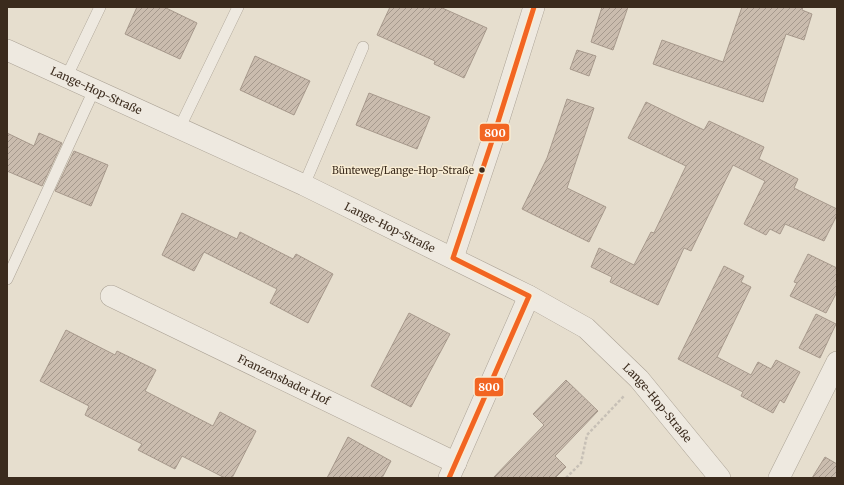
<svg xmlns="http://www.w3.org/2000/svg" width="844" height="485" font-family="Merriweather,serif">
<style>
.building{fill:url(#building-hatch);stroke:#a7998c}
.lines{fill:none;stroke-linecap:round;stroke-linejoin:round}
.lane-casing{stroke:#aca396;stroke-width:12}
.street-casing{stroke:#aca396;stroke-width:22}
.path{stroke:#c7c0b6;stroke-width:2.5;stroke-dasharray:3 2;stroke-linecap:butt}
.lane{stroke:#eee9e0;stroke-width:11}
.street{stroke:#eee9e0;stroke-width:21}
.bus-1-casing{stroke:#f8ecd3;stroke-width:8}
.bus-1{stroke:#f26522;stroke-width:5}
.bus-dot{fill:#3b2b1d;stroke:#f8ecd3;stroke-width:1.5}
.labels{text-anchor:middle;stroke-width:3;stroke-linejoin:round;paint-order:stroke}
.bus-label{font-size:10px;fill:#3b2b1d;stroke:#f8ecd3;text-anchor:end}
.street-label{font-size:11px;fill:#3b2b1d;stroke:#f8ecd3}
.line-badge{stroke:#f8ecd3;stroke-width:1.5}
.badge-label{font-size:11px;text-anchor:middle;font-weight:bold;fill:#fff}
</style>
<defs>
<pattern id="building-hatch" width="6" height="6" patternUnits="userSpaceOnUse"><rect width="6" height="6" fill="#cabcae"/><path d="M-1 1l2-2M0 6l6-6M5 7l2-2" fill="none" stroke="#a5998d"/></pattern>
</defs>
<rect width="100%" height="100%" fill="#e6dece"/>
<path class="building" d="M137 7H164L197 23 180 59 125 34Z
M390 7H440L487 28 464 78 434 64 435 61 377 35Z
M602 7H628L613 50 591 42Z
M742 7H803L802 10 812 14 804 40 786 34 763 102 653 64 662 40 723 62Z
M577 50 596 56 589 76 570 69Z
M255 56 310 81 294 115 240 90Z
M369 93 430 117 417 149 356 125Z
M567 99 594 108 567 188 606 207 589 242 522 209 547 158Z
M646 102 704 130 709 121 764 147 759 159 798 179 794 188 837 209V215L824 241 785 224 780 234 770 229 766 235 744 224 765 181 733 165 691 251 684 248 658 305 610 282 612 277 591 267 599 248 634 265 651 232 654 233 686 166 628 138Z
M7 133 34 146 39 133 62 143 42 186 7 171Z
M74 151 108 165 91 206 55 191Z
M182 213 237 239 240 232 293 259 296 254 333 274 308 323 270 303 277 289 204 252 194 271 162 255Z
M808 254 837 268V292L826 313 790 296 797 283 794 282Z
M724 266 744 276 741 282 751 287 717 357 751 375 758 362 771 369 776 360 800 372 784 403 780 400 773 413 741 396 743 392 678 359Z
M409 313 450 334 411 407 371 386Z
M816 314 836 324 820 358 799 348Z
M66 330 115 355 117 351 156 370 145 391 213 426 220 412 256 431 232 478H225L182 456 175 469 138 450 142 444 85 415 89 406 40 381Z
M566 380 598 411 555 456 566 467 555 478H493L544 425 533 414Z
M348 437 391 461 382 478H327Z
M825 457 837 464V478H812Z"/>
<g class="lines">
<g class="lane-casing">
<path id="lane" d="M66 78 100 7
M179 129 238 7
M304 185 363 47
M7 279 94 90"/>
</g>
<g class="street-casing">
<g id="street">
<path id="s1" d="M7 50 304 185 529 296 586 328 639 379 720 478"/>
<path d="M453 258 493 138 534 7"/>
<path id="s2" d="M111 296 456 463"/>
<path d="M449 478 529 296"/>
<path d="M779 478 837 362"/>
</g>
</g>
<path class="path" d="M566 478 581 463 587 435 624 396"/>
<use href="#lane" class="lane"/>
<use href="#street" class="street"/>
<g class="bus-1-casing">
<path id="bus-1" d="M453 258 493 138 534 7
M453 258 529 296
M449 478 529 296"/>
</g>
<use href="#bus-1" class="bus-1"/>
</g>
<circle class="bus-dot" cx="482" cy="170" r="3.5"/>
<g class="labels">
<g class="bus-label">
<text x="474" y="174">Bünteweg/Lange-Hop-Straße</text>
</g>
<g class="street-label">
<text dy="4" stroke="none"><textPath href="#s1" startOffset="98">Lange-Hop-Straße</textPath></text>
<text dy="4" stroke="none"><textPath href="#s1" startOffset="422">Lange-Hop-Straße</textPath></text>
<text dy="4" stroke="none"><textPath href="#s2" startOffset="192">Franzensbader Hof</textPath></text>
<text dy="4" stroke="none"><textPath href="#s1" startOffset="746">Lange-Hop-Straße</textPath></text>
</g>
</g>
<g class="line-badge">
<rect x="479" y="123" width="31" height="19" rx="4" fill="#f26522"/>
<rect x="474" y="377" width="30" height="20" rx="4" fill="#f26522"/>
</g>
<g class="badge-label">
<text x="495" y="137">800</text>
<text x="489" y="391">800</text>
</g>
<rect width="844" height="485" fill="none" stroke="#3b2b1d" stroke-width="16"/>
</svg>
